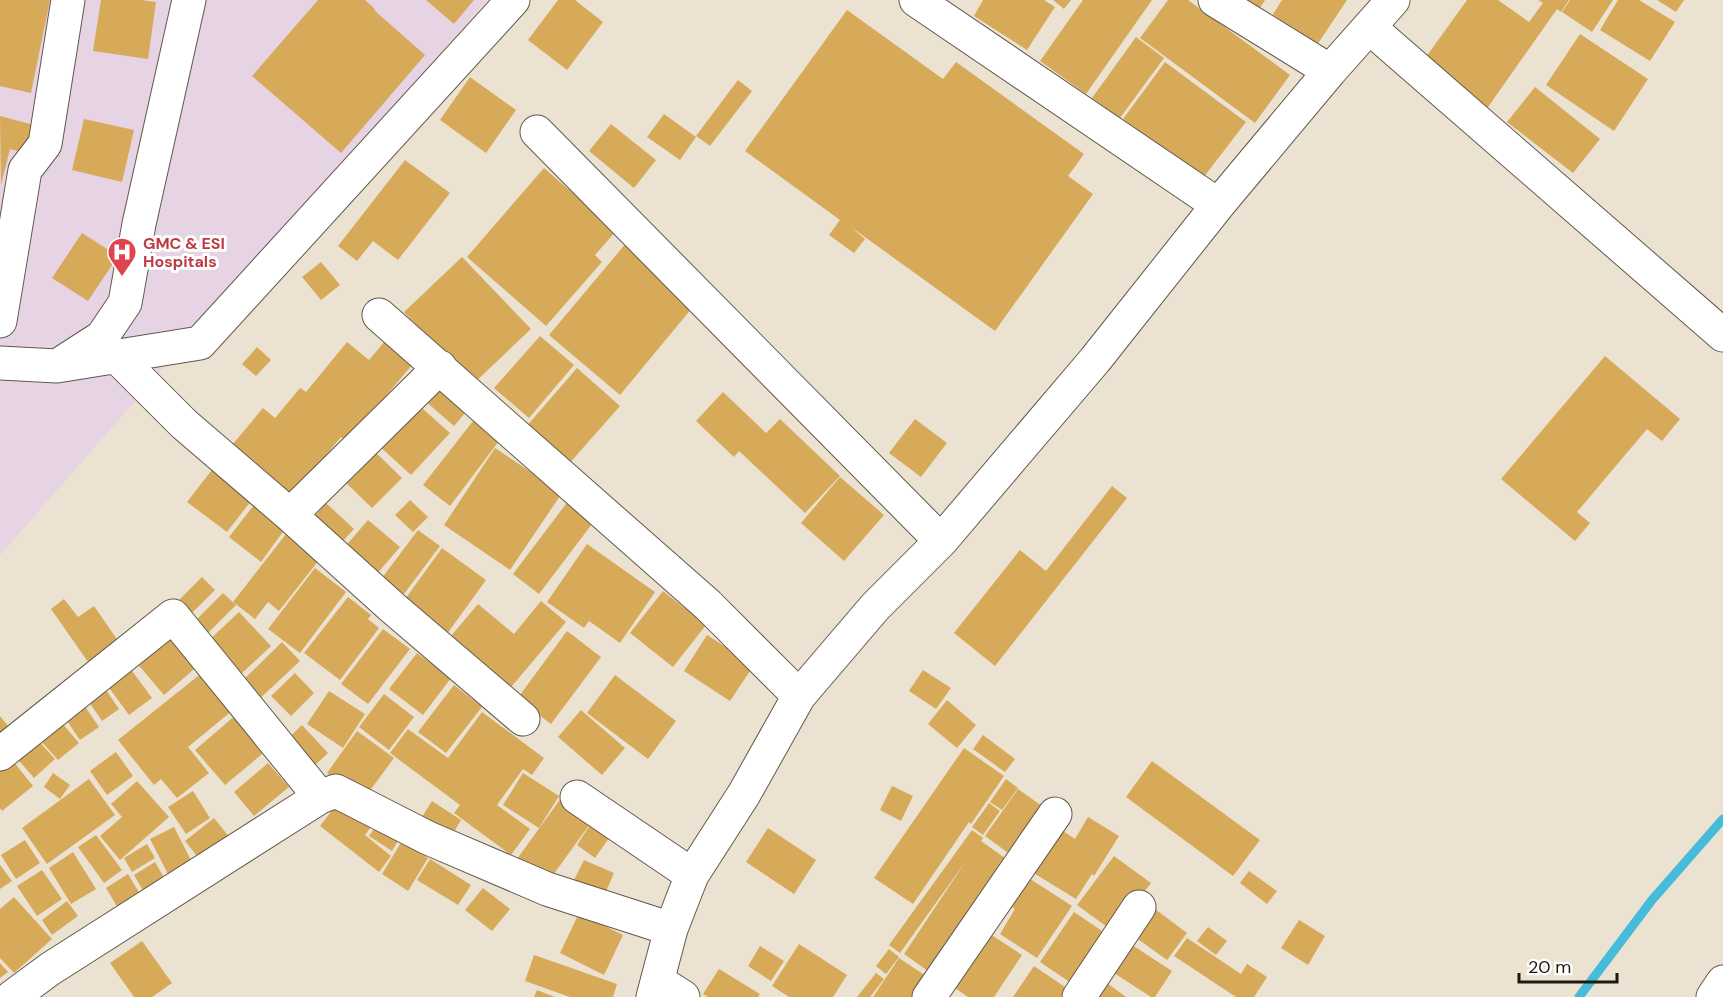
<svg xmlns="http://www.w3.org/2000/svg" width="1723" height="997" font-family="'DM Sans',sans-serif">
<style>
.medical{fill:#e6d3e3}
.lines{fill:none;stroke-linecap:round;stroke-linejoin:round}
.stream{stroke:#46bbda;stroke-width:9}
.building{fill:#d6aa59}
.minor-casing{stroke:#61594b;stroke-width:35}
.minor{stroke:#fff;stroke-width:33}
.labels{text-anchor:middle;stroke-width:6;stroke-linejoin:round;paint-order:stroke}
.health-label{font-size:16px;font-weight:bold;fill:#be3a42;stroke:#fff;text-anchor:start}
</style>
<rect width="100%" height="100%" fill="#ece2d2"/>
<path class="medical" d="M0 0H487L0 555Z"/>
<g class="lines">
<path class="stream" d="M1579 997 1652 900 1723 819"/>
</g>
<path class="building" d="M0 0H50L31 93 0 86Z
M101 0H141L156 2 148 59 93 51Z
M318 0H365L375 9 374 10 425 55 341 153 252 76Z
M426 0H474L454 24Z
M558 0H575L603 22 567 70 528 40Z
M983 0H1044L1055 7 1027 50 974 16Z
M1053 0H1071L1064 9Z
M1083 0H1152L1086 94 1040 61Z
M1168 0H1188L1290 75 1255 123 1140 38Z
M1236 0H1265L1256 14Z
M1282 0H1347L1315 48 1270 19Z
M1467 0H1498L1529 22 1543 3 1538 0H1569L1561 12 1557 9 1486 110 1421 64Z
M1570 0H1613L1592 32 1562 12Z
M1618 0H1639L1675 22 1650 61 1600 30Z
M1657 0H1684L1676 12Z
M847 10 943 79 956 62 1084 154 1068 176 1093 194 995 331 851 227 865 239 854 253 829 235 840 220 745 151Z
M1580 34 1648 79 1614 131 1546 85Z
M1136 37 1164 58 1120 118 1092 98Z
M1165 62 1246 122 1203 178 1123 119Z
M470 77 516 110 486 153 440 120Z
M738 80 752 91 710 146 696 136Z
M1535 87 1600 139 1573 173 1507 122Z
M664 114 696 137 680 160 647 137Z
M0 116 34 125 27 153 10 149 1 185Z
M84 119 134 130 122 182 72 170Z
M611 124 656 160 634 188 589 151Z
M405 160 450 193 398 260 373 241 357 261 338 246Z
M544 168 616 231 595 255 602 262 546 326 467 257Z
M82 233 118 256 88 301 52 278Z
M627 242 697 302 620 395 549 335Z
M462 257 531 329 473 384 404 312Z
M321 262 340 285 321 300 302 277Z
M540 336 574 365 529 418 494 388Z
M385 341 412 365 347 442 341 437 289 500 228 450 263 408 275 418 300 388 306 392 347 342 369 360Z
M257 347 271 360 256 376 242 364Z
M1605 356 1680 419 1662 441 1647 429 1577 512 1590 523 1575 541 1501 479Z
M577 368 620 406 568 465 525 428Z
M435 386 465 413 454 426 424 400Z
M723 392 766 433 780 419 840 476 805 513 739 451 734 457 696 421Z
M414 401 450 433 411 475 376 443Z
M915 419 947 443 921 477 889 453Z
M473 421 499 441 450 506 423 485Z
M367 444 402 478 372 508 337 474Z
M495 448 562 493 510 570 444 525Z
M215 466 254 497 227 532 187 502Z
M840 477 884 515 844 561 801 523Z
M1112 486 1127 498 995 666 954 633 1020 550 1046 571Z
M410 500 428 517 413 532 395 515Z
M569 500 595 520 539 594 513 574Z
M326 503 354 529 343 541 315 516Z
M254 505 285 529 261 562 229 537Z
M368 520 400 547 376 575 343 549Z
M418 530 440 546 404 594 382 578Z
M286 534 319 560 279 611 268 602 255 619 233 602Z
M587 544 655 592 620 643 589 621 584 628 547 602Z
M442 548 486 580 447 634 403 602Z
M315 568 346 592 300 653 268 629Z
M202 577 215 590 189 616 177 602Z
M663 591 706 625 673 667 630 633Z
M223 593 236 605 204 637 191 625Z
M348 597 371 615 368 619 379 628 340 680 304 653Z
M64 599 78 617 94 606 123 648 93 669 51 609Z
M541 601 566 622 506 693 446 642 478 604 514 634Z
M239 612 271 646 238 677 206 643Z
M383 629 410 649 368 704 341 684Z
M172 630 200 664 164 695 135 661Z
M567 631 601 657 551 724 517 699Z
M707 635 754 665 730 701 684 671Z
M282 642 300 661 253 705 236 687Z
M417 653 451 678 423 715 389 689Z
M127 664 152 698 129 715 104 681Z
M923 670 951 688 936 709 909 691Z
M203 672 233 710 188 747 209 773 177 798 161 779 154 785 118 740Z
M295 673 314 693 291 716 271 696Z
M615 675 676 721 648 759 587 713Z
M454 685 482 707 446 753 418 732Z
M104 687 119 709 102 721 87 699Z
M329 691 365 714 343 748 307 724Z
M384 694 414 717 389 750 359 727Z
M947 700 976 725 957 748 928 724Z
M82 702 99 727 80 740 63 715Z
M581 710 625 748 602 775 558 737Z
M482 712 544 758 532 775 523 769 497 805 530 829 511 855 454 813 460 805 390 753 408 729 448 758Z
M237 714 267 750 225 785 195 750Z
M0 716 12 731 0 740Z
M62 723 79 743 58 760 41 741Z
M302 725 328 753 310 770 284 742Z
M357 731 394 758 363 800 327 773Z
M983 735 1015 759 1005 772 973 749Z
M35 737 55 759 34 778 14 755Z
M964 748 1004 776 971 824 969 822 913 904 874 878Z
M116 752 133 776 107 795 90 771Z
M9 756 33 786 2 811 0 808V764Z
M1152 761 1260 840 1233 876 1126 797Z
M268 763 289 787 254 816 234 792Z
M53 773 70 785 60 799 44 787Z
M523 773 559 796 539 828 503 805Z
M89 779 115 815 47 864 22 828Z
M1006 779 1018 788 1002 810 990 802Z
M137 781 169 817 120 860 100 836 122 817 111 804Z
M892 786 913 796 901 821 880 810Z
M1018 789 1049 811 1015 858 985 836Z
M193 791 210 818 186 834 168 807Z
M564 794 595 817 548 882 517 859Z
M341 799 373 824 365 835 391 856 379 872 320 826Z
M432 801 461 820 449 840 420 820Z
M989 803 1000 811 983 835 972 827Z
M1088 817 1119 836 1094 876 1092 874 1076 899 1027 869 1054 825 1075 839Z
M214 818 230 838 201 861 185 841Z
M377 824 399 839 392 851 369 836Z
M590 825 609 838 595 858 577 845Z
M174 827 194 866 170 878 150 839Z
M768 828 816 860 794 894 746 862Z
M972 830 983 838 981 841 1012 863 935 976 904 954 966 861 900 953 889 945Z
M96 835 122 870 104 883 78 847Z
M25 840 40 863 16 879 1 855Z
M402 841 428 858 408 891 382 874Z
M147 844 155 858 132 872 124 858Z
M73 852 96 889 71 904 49 868Z
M1114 856 1151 883 1114 932 1077 905Z
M430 859 471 885 458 905 417 880Z
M584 860 614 873 604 896 573 882Z
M155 862 166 881 145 894 134 875Z
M0 865 12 881 0 889Z
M42 870 62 899 37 916 17 886Z
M1249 871 1277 891 1267 904 1240 883Z
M1021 873 1072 906 1037 958 1000 934 1015 909 1003 901Z
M128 874 143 899 121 913 106 888Z
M483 888 510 909 492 931 465 910Z
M14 897 52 939 14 973 0 958V909Z
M67 901 78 916 52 935 42 920Z
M1155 909 1187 933 1167 960 1135 937Z
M1074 912 1111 937 1077 987 1040 962Z
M579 913 623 935 604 975 560 953Z
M1299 920 1325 936 1308 965 1281 948Z
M1208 927 1227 941 1216 955 1197 941Z
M984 930 1022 955 994 997H968L948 983Z
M1187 938 1241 974 1247 964 1267 977 1254 997H1236L1174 956Z
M142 941 172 983 152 997H134L110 963Z
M799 944 847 975 833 997H789L772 986Z
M1132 945 1172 971 1155 997H1151L1114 973Z
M760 946 784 961 771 981 748 966Z
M889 949 899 957 886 974 876 966Z
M534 955 617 984 613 997H570L525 981Z
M899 958 932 980 921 997H873Z
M0 963 8 972 0 978Z
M1034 966 1074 993 1071 997H1013Z
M719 969 760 994 758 997H708L703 994Z
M876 973 884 979 870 997H857Z
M1107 983 1126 997H1097Z
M537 990 555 997H534Z"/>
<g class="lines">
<g class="minor-casing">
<path id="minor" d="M916 0 1218 205
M1215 0 1330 71
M1369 27 1723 335
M537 132 941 541
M379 315 708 605 799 696
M0 321 25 170 45 144 68 0
M117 357 184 424 290 515
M0 363 57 366 102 337 125 303 139 224 189 0
M57 366 200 343 513 0
M440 367 290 515 393 608 523 719
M0 754 173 616 320 797
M577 797 692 875
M658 981 683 997
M12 997 50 969 320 797 336 791 428 838 547 889 671 929
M653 997 671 929 692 875 744 794 799 696 875 607 941 541 1095 360 1218 205 1330 71 1393 0
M929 997 1055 814
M1079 997 1139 907
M1713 997 1723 982"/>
</g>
<use href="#minor" class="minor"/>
</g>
<defs>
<g id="hospital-pin" transform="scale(1.5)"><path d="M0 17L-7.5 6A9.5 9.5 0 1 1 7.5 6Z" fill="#e0444e" stroke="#fff"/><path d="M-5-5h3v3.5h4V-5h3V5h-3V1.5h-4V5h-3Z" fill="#fff"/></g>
</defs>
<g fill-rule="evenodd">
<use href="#hospital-pin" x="122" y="252"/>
</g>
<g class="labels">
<g class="health-label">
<text x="143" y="249">GMC &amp; ESI<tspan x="143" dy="18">Hospitals</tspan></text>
</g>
</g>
<path d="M1519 973v9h98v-9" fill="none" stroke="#1c1913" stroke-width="3"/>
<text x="1528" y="973" font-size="18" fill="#1c1913" stroke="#ffffff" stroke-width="4.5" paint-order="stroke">20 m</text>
</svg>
